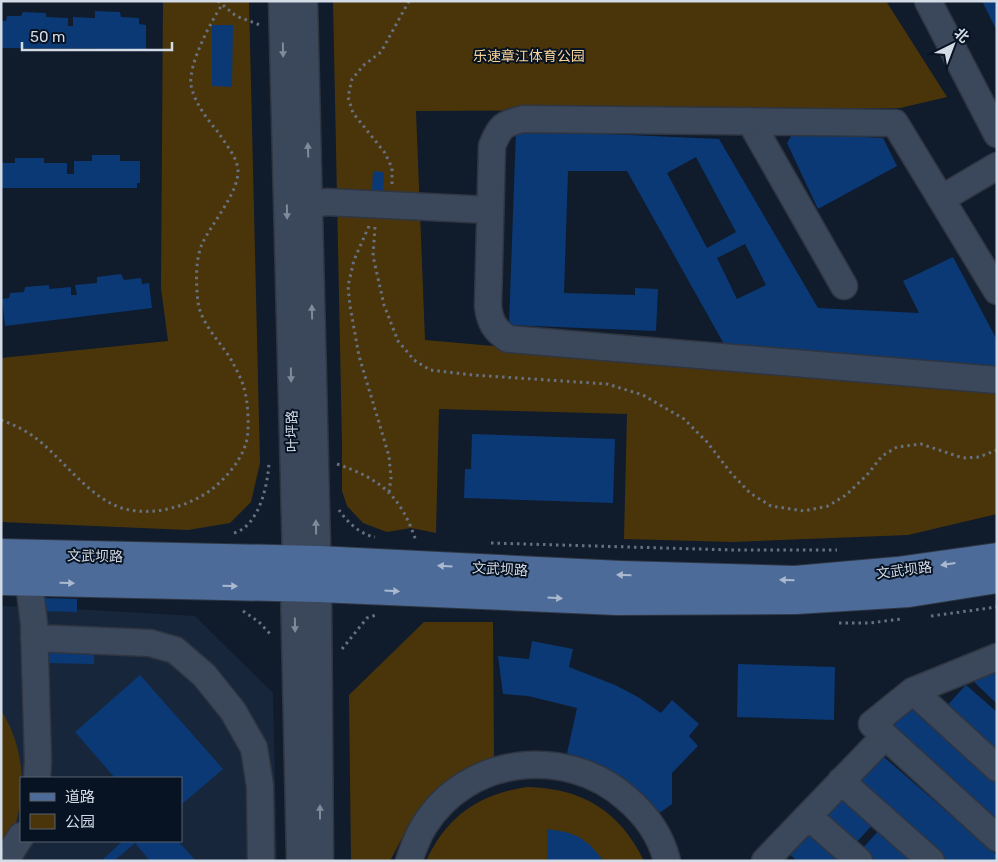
<svg xmlns="http://www.w3.org/2000/svg" width="998" height="862" font-family="Rubik,'Noto Sans SC',sans-serif">
<style>
.built{fill:#17263b;fill-rule:evenodd}
.green{fill:#4a350a}
.building{fill:#0b3975;fill-rule:evenodd}
.lines{fill:none;stroke-linecap:round;stroke-linejoin:round}
.minor-casing{stroke:#2f3541;stroke-width:29}
.major-casing{stroke:#2f3541;stroke-width:30}
.path{stroke:#67707f;stroke-width:3;stroke-dasharray:2.5 4;stroke-linecap:butt}
.minor{stroke:#3b485b;stroke-width:26}
.major{stroke:#4c6b98;stroke-width:28}
.oneway{fill:#7f8a9a}
.oneway2{fill:#aab9cf}
.labels{text-anchor:middle;stroke-width:4;stroke-linejoin:round;paint-order:stroke}
.park-label{font-size:14px;fill:#f7d498;stroke:#071222}
.street-label{font-size:14px;fill:#d3dbe6;stroke:#071222}
</style>
<rect width="100%" height="100%" fill="#101b2c"/>
<path class="built" d="M1 606 57 608 195 616 273 693 277 861H1ZM21 778H181V841H21Z"/>
<path class="green" d="M163 1H249L260 463 251 502 230 523 188 530 1 522V358L168 341 161 288Z
M333 1H886L947 97 900 108 416 111 425 340 997 391V514L908 535 733 542 624 539 627 414 439 409 436 533 411 528 387 532 363 523 347 506 342 491V443Z
M424 622H493L494 758 475 768 412 823 401 840 390 861H351L349 695Z
M1 710C23 745 28 789 14 828 11 838 6 847 1 856Z
M527 787C582 788 620 811 644 861H426C447 816 479 794 527 787Z"/>
<path class="building" d="M982 1H997V31Z
M95 11 120 12 121 17 139 18V24L146 25V49L1 48V21H6L7 16H21L23 12 46 13V17L68 18V26H73V17L95 18Z
M212 25H233L232 87 212 86Z
M516 130 719 139 818 308 919 313 903 281 953 257 997 340V375L729 353 627 171H568L564 293 635 295V288L658 289 656 331 509 325ZM696 157 736 232 707 248 667 173ZM745 244 766 285 737 299 717 258Z
M793 133 883 138 897 166 818 209 787 143Z
M92 155H120V161H140V183H137V188H1V163H15V158H44V163H67V174H74V161H92Z
M373 171 384 172 383 191 372 190Z
M121 274 124 280 141 278 142 284 149 283 152 308 5 326 2 299 9 298 10 293 24 292 25 287 49 285V289L71 287V295H77L75 285 97 283V277Z
M472 434 615 439 613 503 464 498 465 469H471Z
M43 598 77 599V612L42 611Z
M532 641 573 649 569 667 615 685 638 697 661 713 672 700 699 724 689 736 698 746 672 773V804L651 819 566 758 577 708 528 696 503 694 498 656 529 659Z
M48 643 94 644V664L48 663Z
M738 664 835 667 834 720 737 717Z
M997 669V704L969 677Z
M140 675 223 769 181 805V778H115L75 732Z
M966 685 997 712V760L942 711Z
M908 703 997 783V826L886 726Z
M877 751 997 855V861H948L854 779Z
M844 795 875 822 854 845 824 817Z
M881 828 916 861H873L861 850Z
M547 829 566 832 579 837 590 845 604 861 547 860Z
M808 831 839 858 837 861H797L788 853Z
M123 841H178L196 861H150L135 843 114 861H101Z"/>
<g class="lines">
<g class="minor-casing">
<path id="minor" d="M282 1 296 560 294 588 300 861
M304 1 318 588 320 861
M928 1 997 134
M750 121 844 286
M941 199 997 166
M310 205 326 202 490 210
M997 291 895 123 523 119C503 124 500 126 492 146L488 306C490 323 495 330 508 339L997 380
M29 582 34 624 38 761 37 778
M34 638 150 643 175 650 204 675 233 711 254 748 260 786 261 861
M997 657 913 691 872 724 997 838
M913 691 997 768
M841 781 931 861
M808 816 859 861
M5 861 21 836
M409 861C413 849 417 837 424 826 467 756 566 745 626 798 645 814 661 836 667 861
M765 861 885 736"/>
</g>
<g class="major-casing">
<path id="major" d="M1 553 317 560 621 575 795 580 897 571 997 557
M1 581 318 588 617 601 796 600 909 593 997 579"/>
</g>
<path class="path" d="M218 1 236 16 260 25
M392 184V168L385 153 353 113 348 97 352 79 364 65 381 52 409 1
M369 226 354 260 348 286 350 306 359 356 389 456 391 478 389 493
M375 227 373 256 384 305 398 341 414 360 430 370 473 375 607 384 643 395 684 419 707 442 731 473 750 493 771 506 804 511 828 506 846 495 867 475 882 456 897 447 921 444 963 458 979 457 997 450
M1 420C12 424 23 429 33 436 62 457 90 500 125 509 154 516 187 507 211 490 225 479 241 461 246 443 250 431 248 401 244 388 242 380 237 371 233 363 222 343 201 325 198 302 196 284 195 261 202 244 212 223 239 192 238 170 237 157 225 143 218 132 207 119 194 102 191 85 188 65 211 21 222 5
M337 464C381 479 401 496 416 541
M339 510C347 522 361 535 375 537
M234 533C259 526 268 485 269 462
M491 543 733 550H837
M243 611 259 622 272 636
M931 616 997 607
M839 623H869L902 619
M342 649 367 618 376 615"/>
<use href="#minor" class="minor"/>
<use href="#major" class="major"/>
</g>
<defs><path id="oneway-solid" d="M-6-.8H1V-3.2L6.5 0L1 3.2V.8H-6Z" transform="scale(1.25)"/></defs>
<g class="oneway">
<use href="#oneway-solid" transform="translate(283 50) rotate(89)"/>
<use href="#oneway-solid" transform="translate(308 150) rotate(-92)"/>
<use href="#oneway-solid" transform="translate(287 212) rotate(89)"/>
<use href="#oneway-solid" transform="translate(312 312) rotate(-91)"/>
<use href="#oneway-solid" transform="translate(291 375) rotate(89)"/>
<use href="#oneway-solid" transform="translate(316 527) rotate(-91)"/>
<use href="#oneway-solid" transform="translate(295 625) rotate(89)"/>
<use href="#oneway-solid" transform="translate(320 812) rotate(-90)"/>
</g>
<g class="oneway2">
<use href="#oneway-solid" transform="translate(948 564) rotate(172)"/>
<use href="#oneway-solid" transform="translate(445 566) rotate(-177)"/>
<use href="#oneway-solid" transform="translate(624 575) rotate(-178)"/>
<use href="#oneway-solid" transform="translate(787 580) rotate(-179)"/>
<use href="#oneway-solid" transform="translate(67 583) rotate(1)"/>
<use href="#oneway-solid" transform="translate(230 586) rotate(1)"/>
<use href="#oneway-solid" transform="translate(392 591) rotate(3)"/>
<use href="#oneway-solid" transform="translate(555 598) rotate(3)"/>
</g>
<g class="labels">
<g class="park-label">
<text x="529" y="61">乐速章江体育公园</text>
</g>
<g class="street-label">
<text transform="translate(292 431) rotate(-91)" y="5">叶坪路</text>
<text transform="translate(95 556) rotate(1)" y="5">文武坝路</text>
<text transform="translate(500 569) rotate(3)" y="5">文武坝路</text>
<text transform="translate(904 570) rotate(-7)" y="5">文武坝路</text>
</g>
</g>
<rect width="998" height="862" fill="none" stroke="#d3dbe6" stroke-width="5"/>
<rect x="20" y="777" width="162" height="65" fill="#071222" stroke="#596270"/>
<rect x="30" y="793" width="25" height="8" fill="#4c6b98" stroke="#596270"/>
<text x="65" y="802" font-size="15" fill="#d3dbe6">道路</text>
<rect x="30" y="814" width="25" height="15" fill="#4a350a" stroke="#596270"/>
<text x="65" y="827" font-size="15" fill="#d3dbe6">公园</text>
<g transform="translate(953 45) rotate(42)" stroke="#071222" stroke-width="4" paint-order="stroke">
<path d="M0-4L9 19L0 12L-9 19Z" fill="#d3dbe6"/>
<text y="-8" font-size="14" font-weight="bold" text-anchor="middle" fill="#d3dbe6">北</text>
</g>
<path d="M22 42v8h150v-8" fill="none" stroke="#d3dbe6" stroke-width="2.5"/>
<text x="30" y="42" font-size="15" fill="#d3dbe6" stroke="#071222" stroke-width="4" paint-order="stroke">50 m</text>
</svg>
